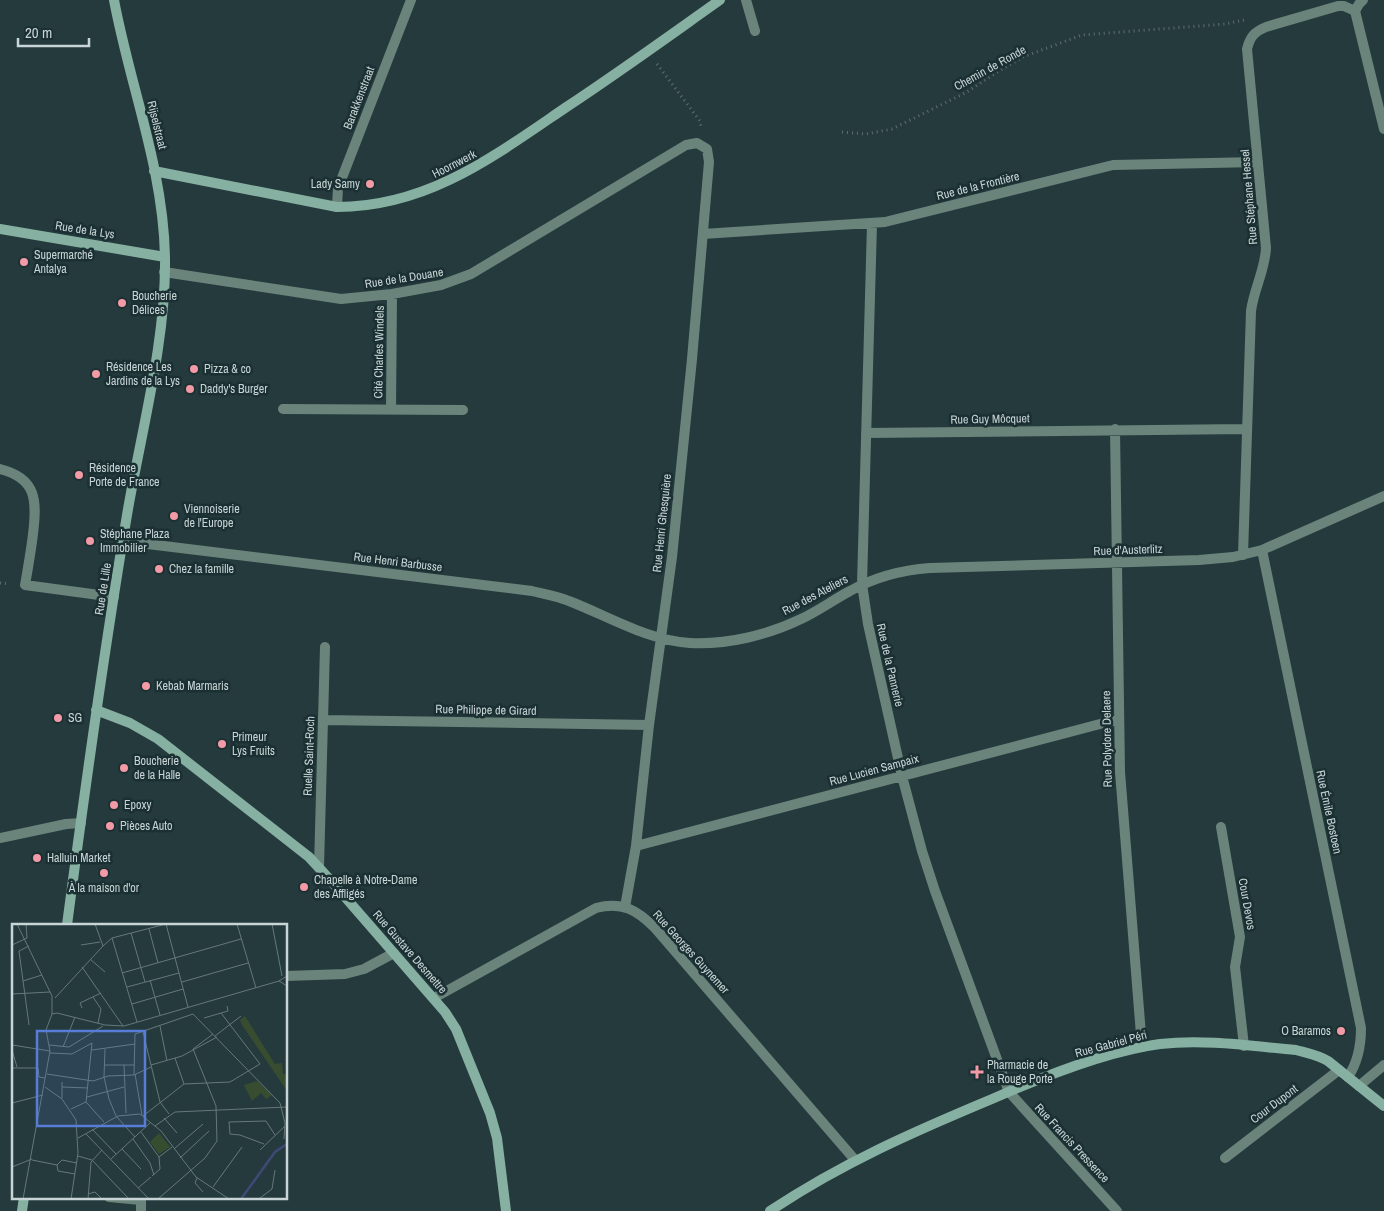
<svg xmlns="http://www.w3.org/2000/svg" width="1384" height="1211" font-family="'Archivo Narrow',sans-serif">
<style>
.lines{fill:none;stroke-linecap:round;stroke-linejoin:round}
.path{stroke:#5e6f72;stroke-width:3;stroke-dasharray:1 4;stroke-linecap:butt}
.lane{stroke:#6a847b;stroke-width:10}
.street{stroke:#6a847b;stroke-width:10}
.secondary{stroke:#86b0a1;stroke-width:10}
.poi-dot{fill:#f39aa7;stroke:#1b3032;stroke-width:2}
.labels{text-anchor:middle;stroke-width:5;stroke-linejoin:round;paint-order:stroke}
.street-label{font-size:12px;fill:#c8d4d6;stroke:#1b3032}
.poi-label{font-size:12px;fill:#c8d4d6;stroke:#1b3032;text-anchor:start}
.inset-river{fill:none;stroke:#3e4a75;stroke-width:2.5}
.inset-road{fill:none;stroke:#66787a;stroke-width:1}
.view{fill:#597dd7;fill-opacity:0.15;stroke:#597dd7;stroke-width:2.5}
.inset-edge{fill:none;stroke:#c8d4d6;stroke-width:2.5}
</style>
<rect width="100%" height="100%" fill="#253a3d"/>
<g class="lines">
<path class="path" d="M657 64 700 121 701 128
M842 132 866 134 892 129 967 92 994 74 1023 57 1082 35 1225 24 1244 20
M0 583 10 584"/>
<path class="lane" d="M746 0 755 31
M1221 827 1240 937 1235 967 1244 1046
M286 976 345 974 364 969 394 953
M1225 1158 1339 1070
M109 1197 141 1200V1211"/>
<path class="street" d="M1355 11 1384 129
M1355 11 1359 4 1363 0
M337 207 338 188 411 0
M872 224 862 584 868 624 902 776 922 851 935 891 1009 1092 1117 1211
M703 234 885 222 1113 165 1258 162
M164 272 341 299 392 294 441 285 471 274 686 145 697 143 707 149 709 162 692 359 672 557 649 725 636 846 625 907
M283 409 463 410
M391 410 392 294
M1115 429 1120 772 1142 1047
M866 433 1246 429
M0 469C37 478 37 501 33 534 31 551 28 568 25 585L114 597
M123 541 532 591C544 594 557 596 569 601 608 616 646 640 690 643 727 645 768 635 801 619 818 611 833 600 850 591 875 577 902 570 930 568L1199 560 1233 557 1262 550 1384 496
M1262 550 1361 1028C1361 1046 1358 1062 1348 1077
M1243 555 1251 311C1254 289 1265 270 1266 248L1247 49C1250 37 1254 32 1266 27L1338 6H1344L1355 11
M323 720 649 725
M0 838 66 824 81 823
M636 846 1119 719
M319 867 325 647
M434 998 596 908C622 901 637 910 655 928L855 1160
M1359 1086 1384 1065"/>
<path class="secondary" d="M154 171 337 207C427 207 493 157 565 108 618 73 669 36 720 0
M0 229 165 257
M96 710 130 723 158 739 309 857 332 882 445 1012 456 1029 490 1113 497 1138 506 1211
M67 925C85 788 104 651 127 515 141 432 166 342 165 259 164 170 130 86 114 0
M22 1211 24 1197
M770 1211C842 1163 913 1132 992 1099 1042 1077 1106 1051 1160 1044 1205 1039 1251 1046 1296 1050 1307 1053 1318 1055 1328 1061L1384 1106"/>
</g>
<g class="poi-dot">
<circle cx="370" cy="184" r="5"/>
<circle cx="24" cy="262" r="5"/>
<circle cx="122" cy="303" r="5"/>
<circle cx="194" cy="369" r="5"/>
<circle cx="96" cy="374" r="5"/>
<circle cx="190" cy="389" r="5"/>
<circle cx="79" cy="475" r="5"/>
<circle cx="174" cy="516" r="5"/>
<circle cx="90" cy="541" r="5"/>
<circle cx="159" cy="569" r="5"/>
<circle cx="146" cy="686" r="5"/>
<circle cx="58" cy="718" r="5"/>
<circle cx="222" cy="744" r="5"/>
<circle cx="124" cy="768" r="5"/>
<circle cx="114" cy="805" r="5"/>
<circle cx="110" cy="826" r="5"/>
<circle cx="37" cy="858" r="5"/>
<circle cx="104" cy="873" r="5"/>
<circle cx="304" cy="887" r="5"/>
<circle cx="1341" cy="1031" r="5"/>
<path d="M974.5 1064.5h5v5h5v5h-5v5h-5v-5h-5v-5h5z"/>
</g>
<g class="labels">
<g class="street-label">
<text transform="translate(990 68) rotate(-29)" y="4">Chemin de Ronde</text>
<text transform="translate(359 98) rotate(-69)" y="4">Barakkenstraat</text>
<text transform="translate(157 125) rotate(76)" y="4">Rijselstraat</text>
<text transform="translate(454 164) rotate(-27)" y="4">Hoornwerk</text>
<text transform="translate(978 186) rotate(-14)" y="4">Rue de la Frontière</text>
<text transform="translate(1249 197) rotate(-95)" y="4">Rue Stéphane Hessel</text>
<text transform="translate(85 230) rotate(9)" y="4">Rue de la Lys</text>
<text transform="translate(404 278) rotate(-9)" y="4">Rue de la Douane</text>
<text transform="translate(379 352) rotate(-89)" y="4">Cité Charles Windels</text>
<text transform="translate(990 419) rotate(-1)" y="4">Rue Guy Môcquet</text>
<text transform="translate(662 523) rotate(-84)" y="4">Rue Henri Ghesquière</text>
<text transform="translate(1128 550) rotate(-2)" y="4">Rue d'Austerlitz</text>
<text transform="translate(398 562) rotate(7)" y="4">Rue Henri Barbusse</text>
<text transform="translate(103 589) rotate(-81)" y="4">Rue de Lille</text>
<text transform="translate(815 595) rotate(-28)" y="4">Rue des Ateliers</text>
<text transform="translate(890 665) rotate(77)" y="4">Rue de la Pannerie</text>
<text transform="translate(486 710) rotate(1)" y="4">Rue Philippe de Girard</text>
<text transform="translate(1107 739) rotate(-91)" y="4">Rue Polydore Delaere</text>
<text transform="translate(309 756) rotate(-88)" y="4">Ruelle Saint-Roch</text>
<text transform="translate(874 770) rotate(-15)" y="4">Rue Lucien Sampaix</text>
<text transform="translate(1329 812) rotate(78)" y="4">Rue Émile Bostoen</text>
<text transform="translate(1247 904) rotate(80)" y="4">Cour Devos</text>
<text transform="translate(410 952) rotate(49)" y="4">Rue Gustave Desmettre</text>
<text transform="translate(691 952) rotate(48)" y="4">Rue Georges Guynemer</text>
<text transform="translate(1111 1044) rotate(-15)" y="4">Rue Gabriel Péri</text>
<text transform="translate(1274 1104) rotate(-37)" y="4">Cour Dupont</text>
<text transform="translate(1072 1143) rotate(47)" y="4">Rue Francis Pressence</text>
</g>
<g class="poi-label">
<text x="360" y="188" text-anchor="end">Lady Samy</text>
<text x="34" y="259">Supermarché<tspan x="34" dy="14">Antalya</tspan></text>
<text x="132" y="300">Boucherie<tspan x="132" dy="14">Délices</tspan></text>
<text x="106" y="371">Résidence Les<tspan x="106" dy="14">Jardins de la Lys</tspan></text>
<text x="204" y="373">Pizza &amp; co</text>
<text x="200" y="393">Daddy's Burger</text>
<text x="89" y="472">Résidence<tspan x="89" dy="14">Porte de France</tspan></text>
<text x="184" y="513">Viennoiserie<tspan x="184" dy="14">de l'Europe</tspan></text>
<text x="100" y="538">Stéphane Plaza<tspan x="100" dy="14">Immobilier</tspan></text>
<text x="169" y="573">Chez la famille</text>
<text x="156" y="690">Kebab Marmaris</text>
<text x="68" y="722">SG</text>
<text x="232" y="741">Primeur<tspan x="232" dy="14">Lys Fruits</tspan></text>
<text x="134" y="765">Boucherie<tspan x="134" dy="14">de la Halle</tspan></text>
<text x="124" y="809">Epoxy</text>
<text x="120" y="830">Pièces Auto</text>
<text x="47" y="862">Halluin Market</text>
<text x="314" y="884">Chapelle à Notre-Dame<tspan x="314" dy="14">des Affligés</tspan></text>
<text x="104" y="892" text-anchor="middle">À la maison d'or</text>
<text x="1331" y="1035" text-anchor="end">O Baramos</text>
<text x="987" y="1069">Pharmacie de<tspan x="987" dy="14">la Rouge Porte</tspan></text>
</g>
</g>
<g transform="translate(12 924)">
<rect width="275" height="275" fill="#253a3d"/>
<path d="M233 92 263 140 270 139 271 150H275V167L230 101 228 96ZM245 157 260 171 254 175 249 169 240 177 232 161ZM147 209 158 223 147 230 138 218Z" fill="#384c30"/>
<path class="inset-river" d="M229 275 263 228 275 220"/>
<path class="inset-road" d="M5 0 40 72V90L34 106 38 127M154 0 176 83M225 0 244 64M260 0 270 52M137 5 146 39M119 9 133 58M100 14 125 98M0 21 15 14 14 0M69 21 88 18M91 22 100 14 154 0M78 35 93 48M70 43 111 102M110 49 229 15M275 52 267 57 275 62M138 56 148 91M11 57 30 51M170 58 236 39M115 63 167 49M0 70 38 68M81 73 89 85 86 99M43 74 91 22 83 0M120 80 171 65M70 84 68 79 89 69M40 90 45 89 93 101 112 102 267 57M192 94 216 87 215 82M17 101 7 27 17 22M148 102 155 137M131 108 148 178 157 190M203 112 229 92M0 121 38 127 11 275M37 121 57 123 91 102M51 123 63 93M93 125 92 153 97 175 104 192 123 213M181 125 201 110M0 126 5 143M80 126 123 120M38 129 60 130 80 119 74 178M163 134 172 160M93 141H122M112 141 114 189M139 141 170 132 205 113M0 144H26L27 153 33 154M35 150 81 157 96 152 122 151 139 143M123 150 130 191M122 151 123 110 181 90 268 179 273 199 272 215M172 160 218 158 248 140 209 89M33 163 50 175 64 196 66 229 59 275M50 163 76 164M75 173 112 163M50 174V158M74 178 92 198M0 179 31 171M59 185 74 178M131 192 172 160M152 194 165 209M143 202 163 188 275 183M80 205 104 230M129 208 147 233 148 245 140 252M74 210 137 275M66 214 106 192 128 190 149 207 184 253 217 275M121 215 138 239 142 251M252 220 228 211 218 210 217 198 254 197 263 211M110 225 129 245M162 225 191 200M248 226 273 202M66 232 80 236 117 275M147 233 160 223M168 234 197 207M99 235 139 198M20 236 45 241M45 241 46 247 63 250M45 241 50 236 65 239M0 243 20 235M185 254 183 259 191 268M201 263 230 223M126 264 139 253M76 270 83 268 90 275M248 274 260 265 263 246M76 275 79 238 90 226M146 275 193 234 205 217 204 182 181 125"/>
<path class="view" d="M25 107H133V202H25Z"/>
<rect width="275" height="275" class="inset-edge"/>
</g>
<path d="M18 38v8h71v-8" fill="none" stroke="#c8d4d6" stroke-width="2.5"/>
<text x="25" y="38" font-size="15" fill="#c8d4d6" stroke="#1b3032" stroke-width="4" paint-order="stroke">20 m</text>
</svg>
